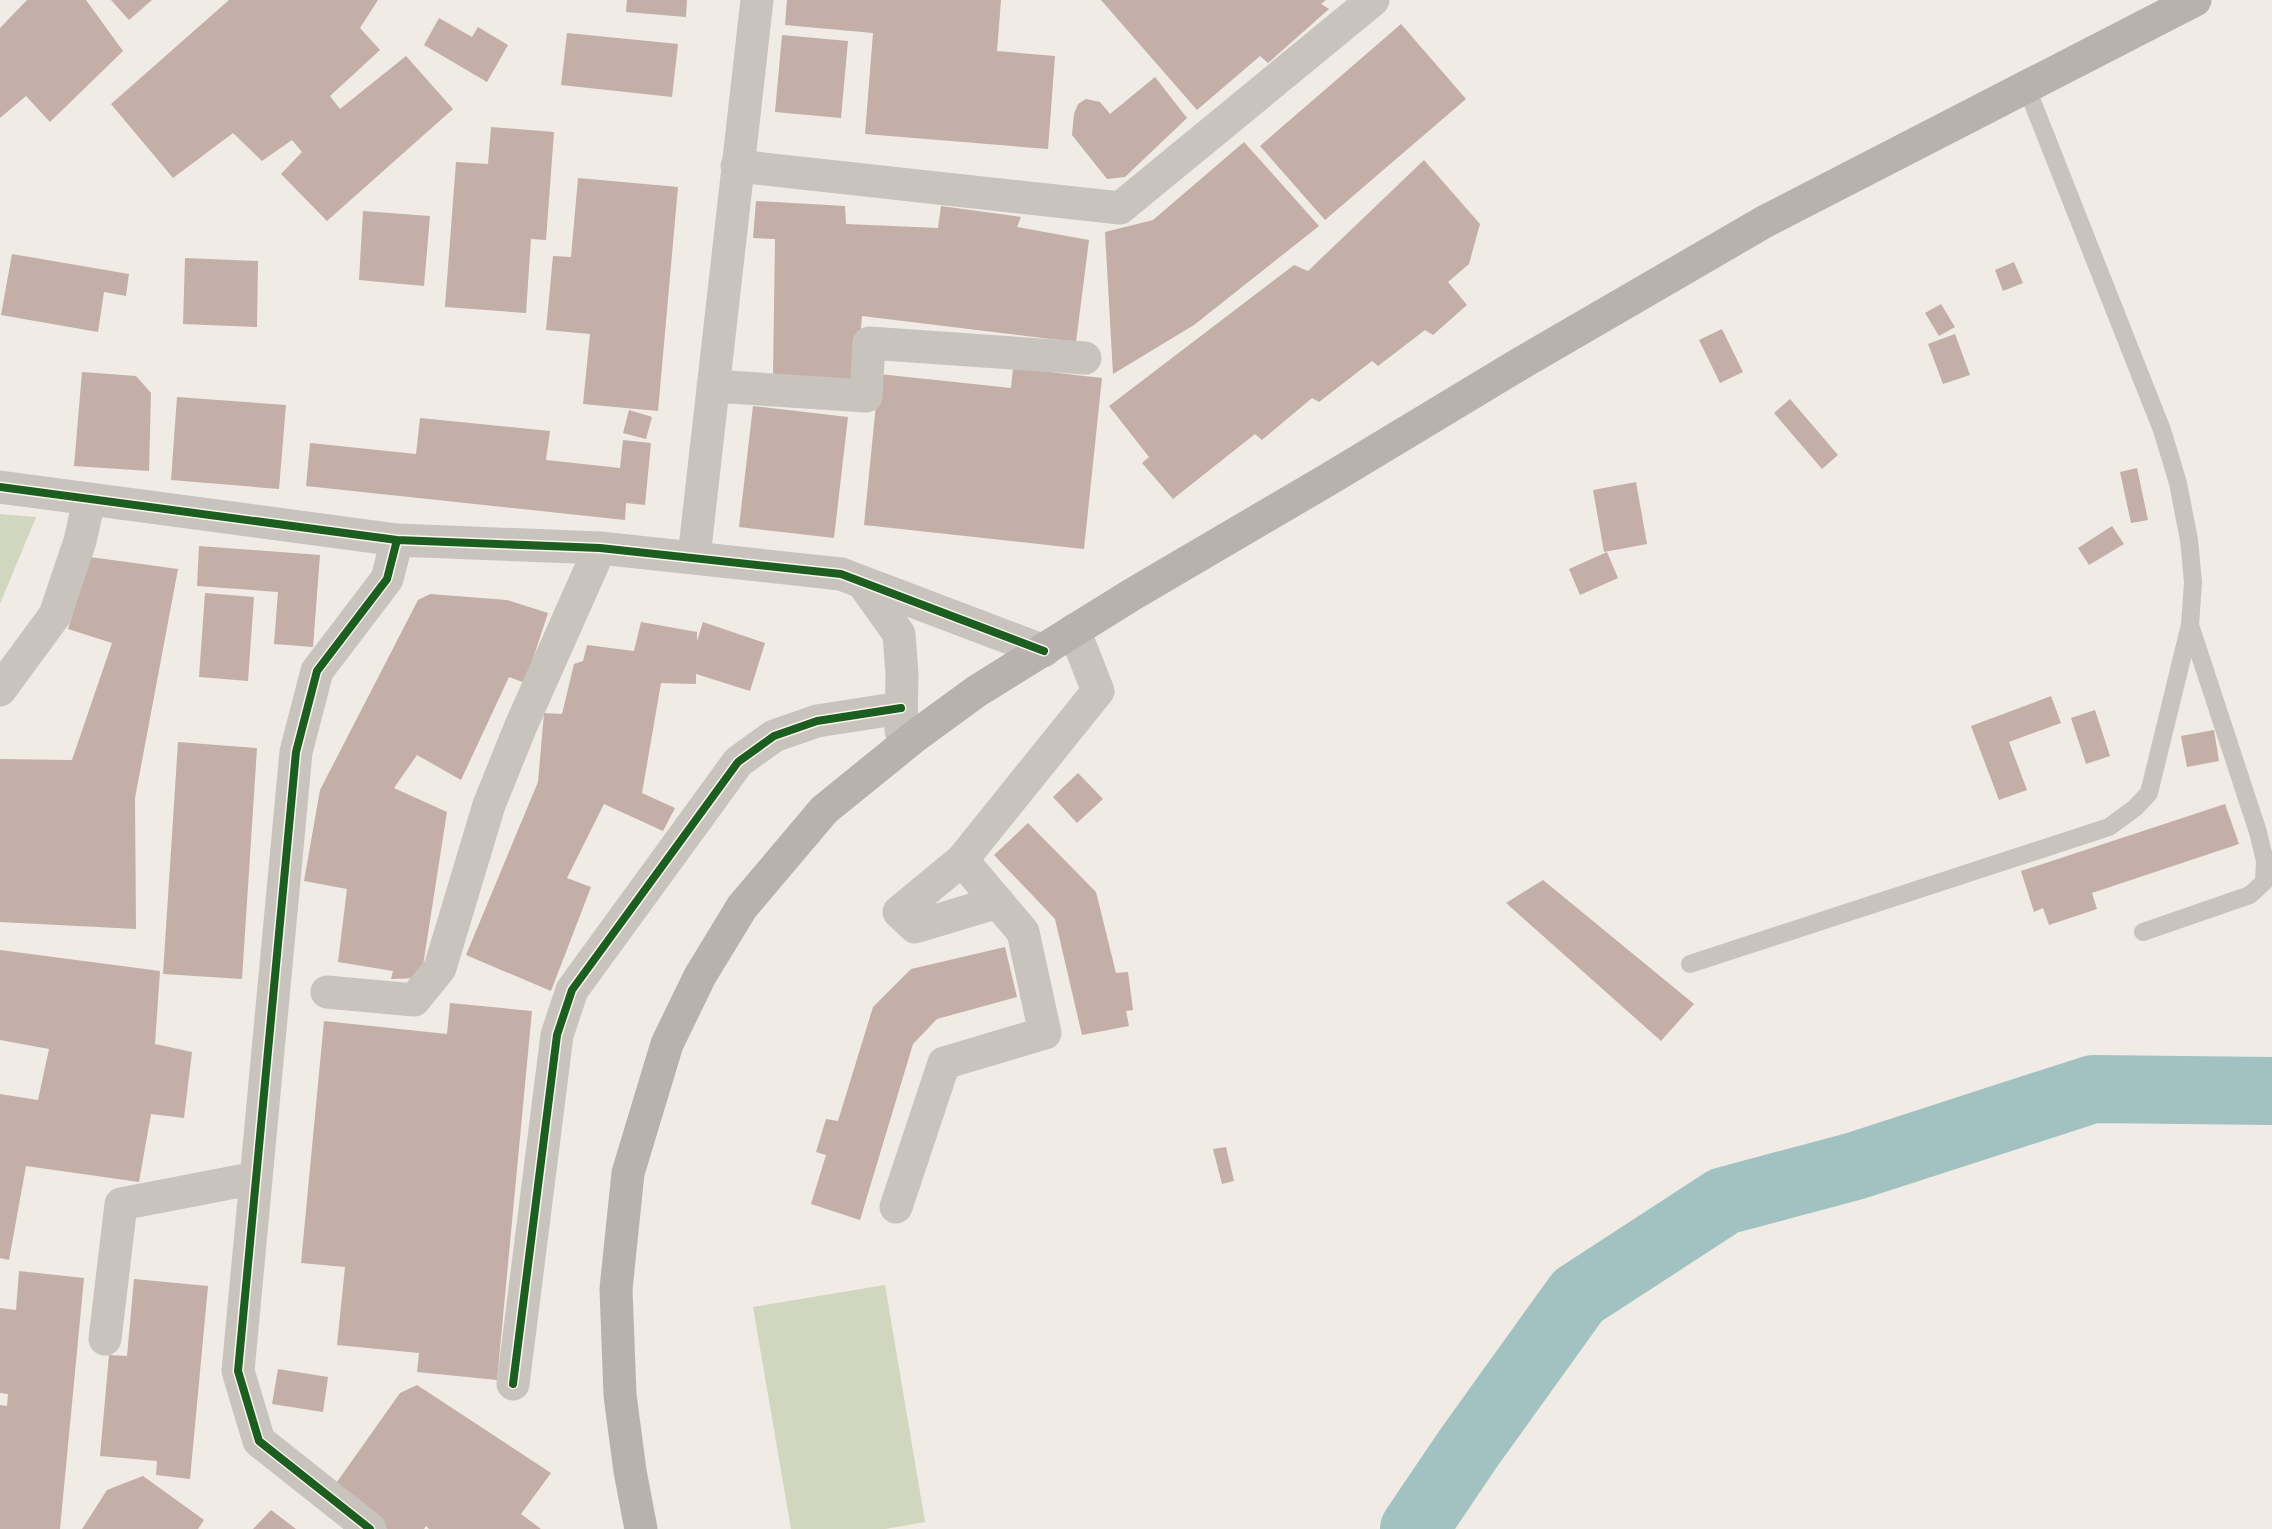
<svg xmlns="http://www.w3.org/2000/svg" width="2272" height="1529" font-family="'Fira Sans',sans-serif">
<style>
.green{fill:#d1d6bf}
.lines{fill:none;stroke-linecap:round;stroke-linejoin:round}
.river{stroke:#a1c2c1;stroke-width:68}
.building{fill:#c3afa7}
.lane{stroke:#c9c3be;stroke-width:18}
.street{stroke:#c9c3be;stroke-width:33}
.primary{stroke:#b8b1ad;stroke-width:33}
.cycleway-casing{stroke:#fbf5ee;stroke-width:11}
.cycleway{stroke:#1b5e20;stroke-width:8}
</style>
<rect width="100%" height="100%" fill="#f0ebe5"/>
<path class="green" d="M0 514 36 517 0 604Z
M885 1285 925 1522 885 1529H791L753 1307Z"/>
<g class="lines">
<path class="river" d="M1414 1529 1468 1449 1578 1296 1724 1201 1855 1166 2093 1089 2272 1091"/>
</g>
<path class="building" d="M27 0H86L123 51 50 122 26 96 0 118V28Z
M111 0H152L129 20Z
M229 0H378L360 28 380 50 330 96 340 109 406 56 453 109 327 221 281 174 302 152 292 140 262 161 233 133 173 178 111 104Z
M627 0H687L686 17 626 12Z
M787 0H1001L997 51 1055 56 1048 149 865 134 873 33 785 25Z
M1101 0H1326L1321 4 1329 9 1268 63 1260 56 1197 110Z
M439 18 472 37 478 27 508 45 487 82 424 45Z
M1401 24 1466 99 1325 220 1260 146Z
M567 33 678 44 672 97 561 85Z
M782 35 848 41 841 118 775 112Z
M1155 77 1187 118 1125 177 1107 179 1072 135 1074 114 1078 104 1086 99 1100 102 1110 114Z
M491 127 554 132 546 240 531 239 526 313 445 307 456 162 488 164Z
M1244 142 1319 226 1194 325 1113 374 1105 232 1153 220Z
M1424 160 1480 224 1469 264 1448 282 1467 305 1433 335 1425 330 1378 366 1372 361 1319 402 1312 398 1262 440 1255 434 1173 499 1142 463 1149 457 1109 406 1294 265 1308 271Z
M578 178 678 187 658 411 583 404 590 334 546 330 553 256 571 257Z
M756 201 845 206 846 224 938 228 941 206 1021 217 1017 227 1089 240 1076 342 862 316 856 385 773 375 775 239 753 238Z
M363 211 430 216 424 286 359 280Z
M12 254 129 274 126 296 104 292 98 332 1 315Z
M185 258 258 261 257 327 183 324Z
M2014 262 2023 283 2003 291 1995 270Z
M1941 304 1955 327 1939 336 1925 313Z
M1722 329 1743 372 1720 383 1699 340Z
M1955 334 1970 375 1943 384 1928 344Z
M1013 368 1102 378 1084 549 864 525 879 374 1011 388Z
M82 372 136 376 151 393 149 471 74 466Z
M177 397 286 405 279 489 171 480Z
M1790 399 1838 455 1822 469 1774 413Z
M753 406 848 417 834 538 739 527Z
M629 410 652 417 646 439 623 433Z
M420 418 550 431 546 460 620 468 623 440 651 443 645 505 626 503 625 520 306 486 310 443 416 454Z
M2137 468 2148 520 2131 523 2120 472Z
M1636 482 1647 544 1604 552 1593 490Z
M2112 526 2124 544 2089 565 2078 548Z
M199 546 320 555 313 647 274 644 278 592 197 586Z
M1607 552 1618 578 1580 595 1569 569Z
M90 557 178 569 135 798 136 929 0 922V759L72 760 112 643 68 629Z
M205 593 254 597 248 681 199 677Z
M430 594 507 600 548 613 525 683 509 677 461 780 417 755 394 788 447 812 421 978 391 979 393 971 338 962 347 889 304 881 320 790 418 600Z
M641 622 697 632V641L703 622 765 643 750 691 696 674V684L661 683 642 793 675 808 663 831 604 804 567 878 591 887 551 991 466 955 538 782 544 713 562 714 574 664 583 661 587 645 634 651Z
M2051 696 2061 723 2009 742 2027 790 1999 800 1971 726Z
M2095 710 2110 756 2086 764 2071 718Z
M2214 730 2219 761 2187 767 2181 736Z
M178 742 257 748 242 979 163 974Z
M1078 773 1103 799 1077 823 1053 797Z
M2225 804 2239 844 2092 893 2097 909 2049 925 2043 908 2034 912 2021 871Z
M1028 823 1096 892 1116 973 1128 972 1133 1010 1126 1011 1129 1026 1082 1035 1055 919 994 855Z
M1543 880 1694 1004 1661 1041 1506 903Z
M1005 947 1017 997 937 1019 913 1044 860 1220 811 1204 826 1155 816 1152 826 1119 838 1121 873 1007 911 969Z
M0 950 160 971 155 1044 192 1052 184 1118 151 1114 139 1182 26 1166 9 1260 0 1258V1094L38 1100 49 1049 0 1040Z
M450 1003 532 1011 497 1380 417 1372 419 1353 337 1345 345 1267 301 1263 324 1021 447 1034Z
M1226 1147 1234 1181 1222 1184 1213 1149Z
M19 1271 84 1278 60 1529H0V1405L7 1406 8 1394 0 1393V1308L16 1310Z
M134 1279 208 1286 190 1479 156 1475 157 1461 100 1456 109 1355 127 1356Z
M278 1369 328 1377 323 1412 272 1404Z
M417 1385 551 1473 521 1514 541 1529H429L426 1526 424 1529H387L332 1489 400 1393Z
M143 1476 204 1520 198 1529H82L107 1490Z
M271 1510 296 1529H253Z"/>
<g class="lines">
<path class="lane" d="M2143 932 2250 895 2264 882 2265 861 2258 832 2190 625
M1690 964 2109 827 2135 808 2149 793 2190 625 2193 582 2189 540 2178 483 2162 430 2026 86"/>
<path class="street" d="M737 166 1120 208 1373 0
M713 386 866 396 869 343 1085 358
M0 487 397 540 600 548 841 574 1044 651
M694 557 757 0
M862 582 899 634 902 674 901 731
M0 690 55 615 80 541 89 500
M962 860 899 912 915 927 998 902
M327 992 414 1000 440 968 489 805 520 728 600 548
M896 1207 944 1063 1045 1033 1023 932 962 860 1098 691 1074 630
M105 1339 121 1204 256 1178
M513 1384 557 1035 572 990 738 762 774 736 817 721 901 708
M370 1529 259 1441 238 1371 296 752 317 671 387 579 397 540"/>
<path class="primary" d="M641 1529 630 1471 620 1395 616 1289 628 1173 667 1044 700 976 742 907 824 810 914 737 977 691 1133 594 1329 479 1523 362 1764 222 2195 0"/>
<g class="cycleway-casing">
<path id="cycleway" d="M0 487 397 540 600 548 841 574 1044 651
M513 1384 557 1035 572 990 738 762 774 736 817 721 901 708
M370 1529 259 1441 238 1371 296 752 317 671 387 579 397 540"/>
</g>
<use href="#cycleway" class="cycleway"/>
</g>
</svg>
